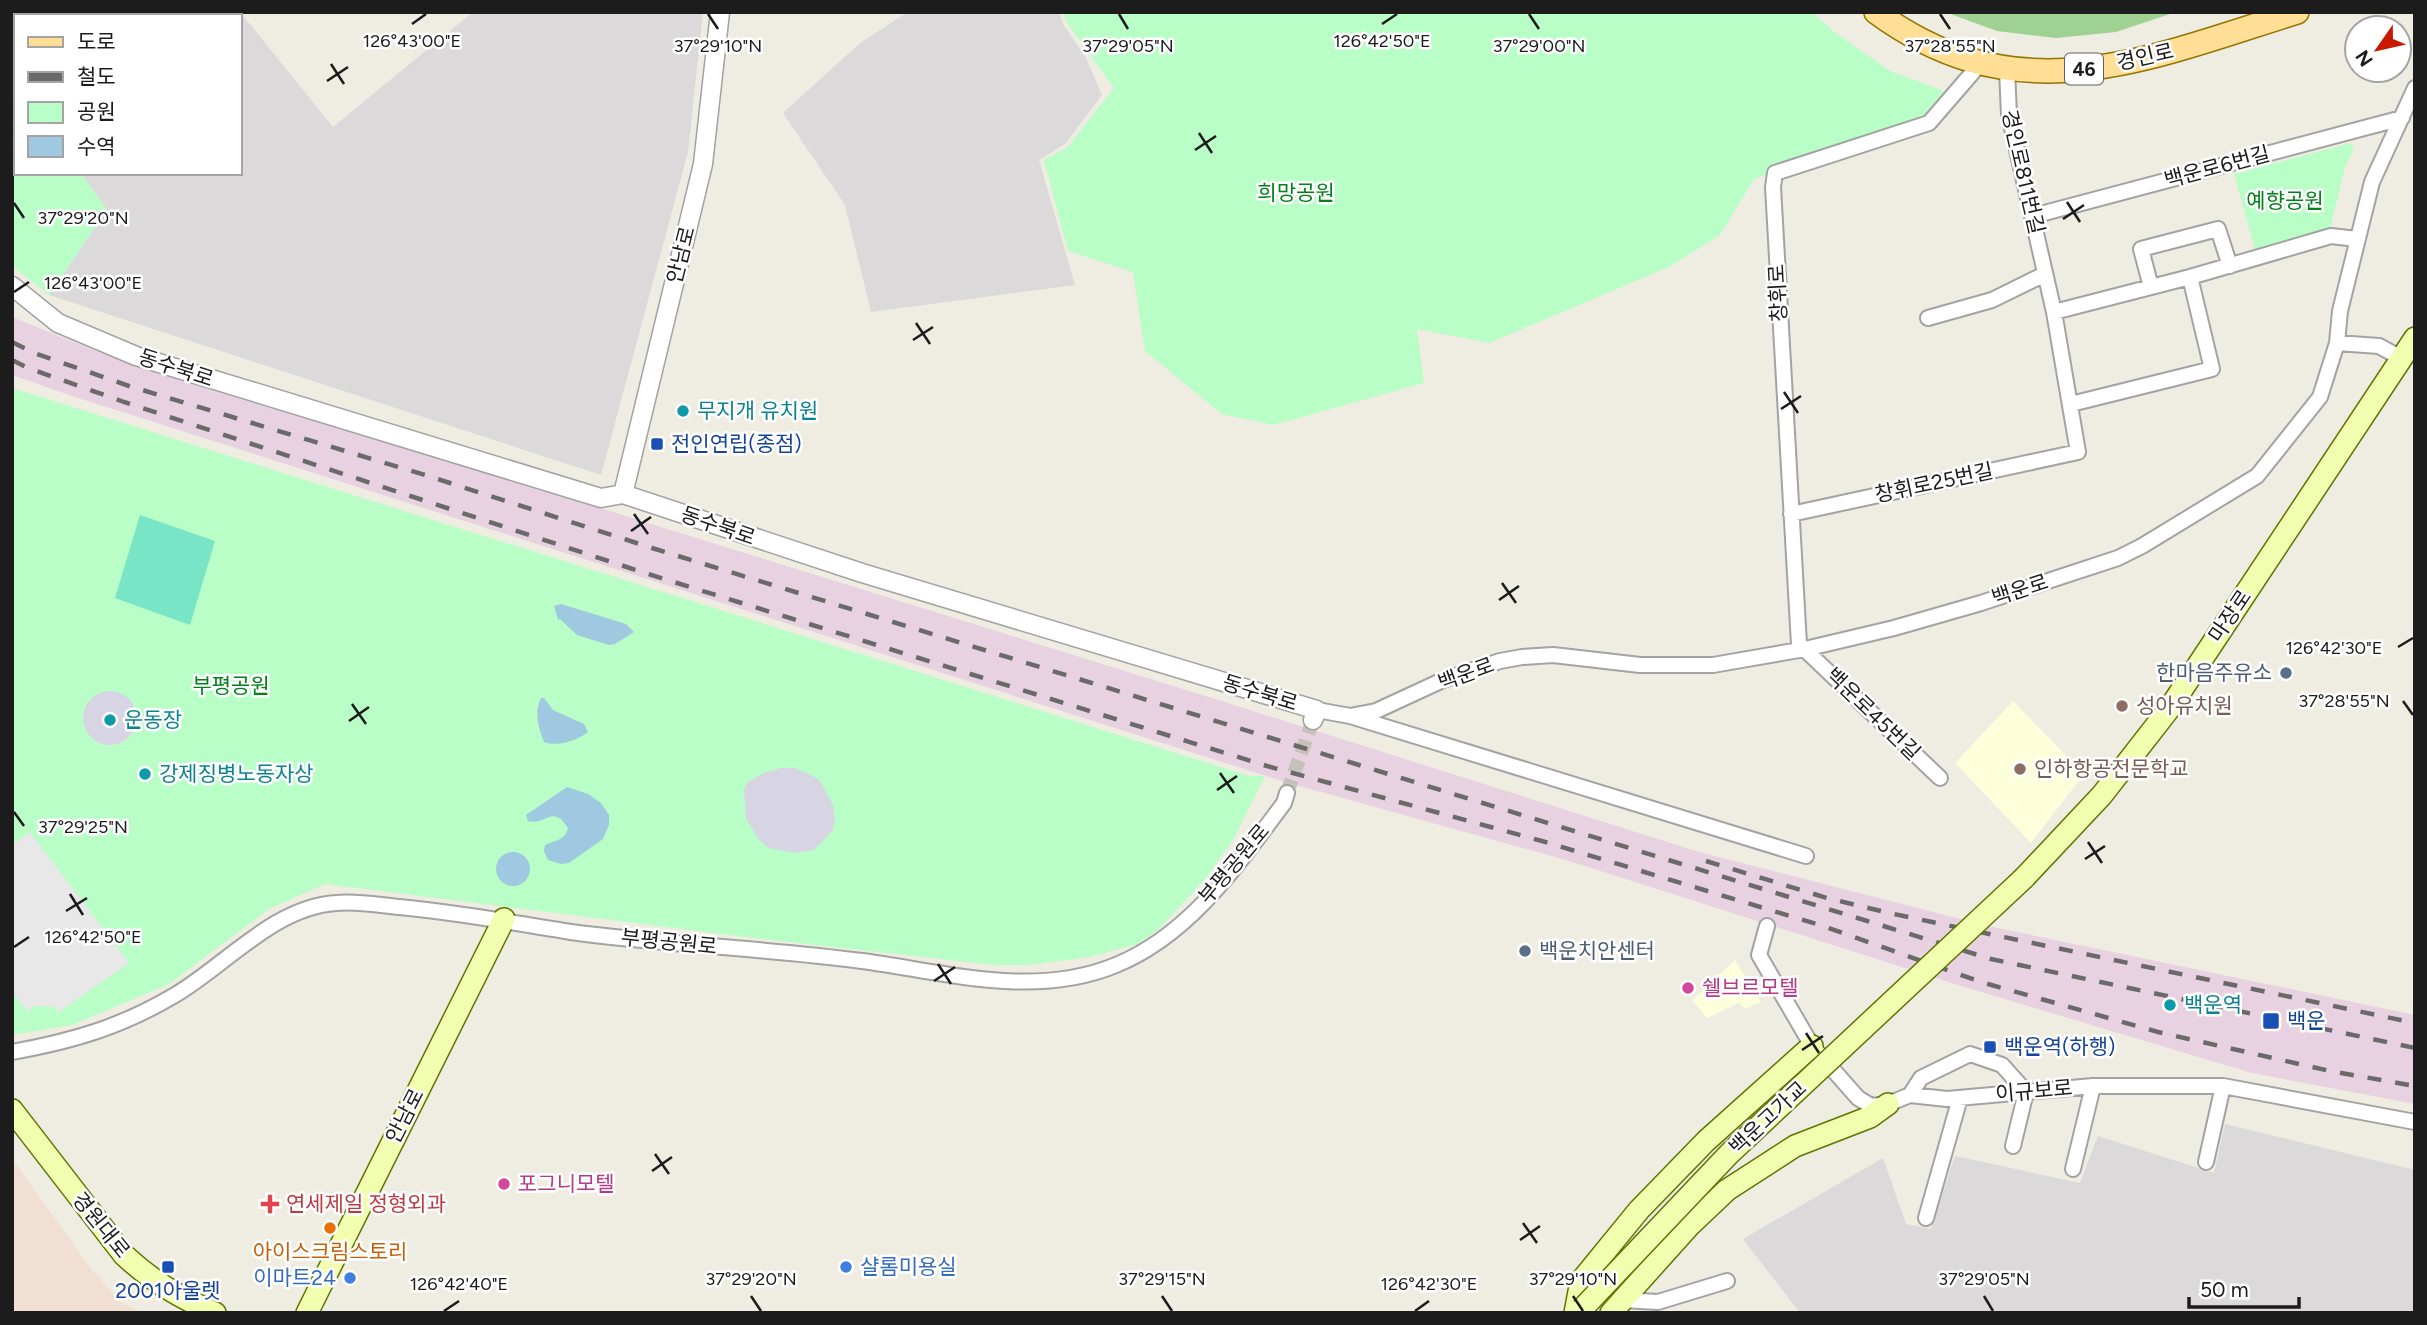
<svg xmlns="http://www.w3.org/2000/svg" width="2427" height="1325" font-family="Figtree,'Noto Sans KR',sans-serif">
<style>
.residential{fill:#dbd9d9}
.industrial{fill:#e8d2e2}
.education{fill:#fbffda}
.military{fill:#f2dfd3}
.forest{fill:#9ed192}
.park{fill:#b9fdc7}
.pitch{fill:#78e5c7}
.parking{fill:#e8e8e8}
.plaza{fill:#d7d5e4}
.water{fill:#9ec9e0}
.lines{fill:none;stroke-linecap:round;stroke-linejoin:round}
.minor-tunnel{stroke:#c5c2ba;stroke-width:14;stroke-dasharray:14 7;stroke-linecap:butt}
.minor-casing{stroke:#a3a3a3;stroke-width:18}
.tertiary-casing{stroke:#a3a3a3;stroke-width:21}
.secondary-casing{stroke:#5c7700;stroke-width:24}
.primary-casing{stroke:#957500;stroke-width:26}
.minor{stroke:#fff;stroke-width:14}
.tertiary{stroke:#fff;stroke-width:18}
.secondary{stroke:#f1feb0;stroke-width:21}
.primary{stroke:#ffde96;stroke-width:23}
.rail{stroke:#6a6a6a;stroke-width:4.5;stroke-dasharray:14 14;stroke-linecap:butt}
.secondary-bridge-casing{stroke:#5c7700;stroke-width:24;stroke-linecap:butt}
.secondary-bridge{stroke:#f1feb0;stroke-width:21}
.ticks{fill:none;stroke:#1c1c1c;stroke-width:2.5}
.culture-dot{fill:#0f9aa8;stroke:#fff;stroke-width:2.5}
.transit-dot{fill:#1a4fb4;stroke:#fff;stroke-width:2.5}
.service-dot{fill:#5c6f8a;stroke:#fff;stroke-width:2.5}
.education-dot{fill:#8d6e63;stroke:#fff;stroke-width:2.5}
.hotel-dot{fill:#d1479c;stroke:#fff;stroke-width:2.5}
.health-dot{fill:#e0444e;stroke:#fff;stroke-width:2.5}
.food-dot{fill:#e8710a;stroke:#fff;stroke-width:2.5}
.shop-dot{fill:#3f7fe0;stroke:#fff;stroke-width:2.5}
.labels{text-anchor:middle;stroke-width:5;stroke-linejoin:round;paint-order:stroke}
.shield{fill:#fff;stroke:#606060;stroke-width:2}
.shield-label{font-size:19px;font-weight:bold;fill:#1c1c1c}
.street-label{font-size:21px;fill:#1c1c1c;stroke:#fff}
.park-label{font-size:21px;fill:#03821c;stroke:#fff}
.culture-label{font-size:21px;fill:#0d838f;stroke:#fff;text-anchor:start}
.transit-label{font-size:21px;fill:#164399;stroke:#fff;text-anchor:start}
.service-label{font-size:21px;fill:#4e5e75;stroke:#fff;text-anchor:end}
.education-label{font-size:21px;fill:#785e54;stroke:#fff;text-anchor:start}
.hotel-label{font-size:21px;fill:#b23c85;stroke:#fff;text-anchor:start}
.health-label{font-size:21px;fill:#be3a42;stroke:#fff;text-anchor:start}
.food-label{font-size:21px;fill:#c56008;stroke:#fff}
.shop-label{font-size:21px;fill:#366cbe;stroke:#fff;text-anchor:start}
.ticks-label{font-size:18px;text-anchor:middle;fill:#1c1c1c;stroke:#fff;stroke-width:5;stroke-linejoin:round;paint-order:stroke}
</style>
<rect width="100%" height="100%" fill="#efece1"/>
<path class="residential" d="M174 12H240L333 127 473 12H703L688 152 601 475 49 295 107 210 81 173H240V16H169Z
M908 12H1059L1063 24 1086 58 1102 95 1065 144 1039 160 1075 285 871 312 845 205 783 113 860 43Z
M2225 1124 2415 1170V1313H1800L1743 1239 1883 1158 1906 1224 1931 1229 1955 1156 2080 1183 2098 1136 2214 1173Z"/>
<path class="industrial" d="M12 317 101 353 1228 703 1699 852 1988 926 2415 1015V1104L2252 1073 1958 985 1566 860 1285 782 75 397 12 375Z"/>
<path class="education" d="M2013 701 2084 774 2031 843 1955 763Z
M1735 960 1761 1002 1745 1009 1739 1003 1707 1018 1692 1000Z"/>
<path class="military" d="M12 1159 92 1270 122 1303 144 1313H12Z"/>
<path class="forest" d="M1945 12H2176L2116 32 2056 38 1997 31Z"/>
<path class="park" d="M1064 12H1812L1833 31 1890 71 1944 91 1920 119 1754 179 1720 235 1669 267 1489 343 1417 329 1424 383 1273 425 1222 414 1145 351 1133 272 1068 251 1044 160 1068 147 1114 88 1066 21Z
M16 142V173H81L107 210 49 295 12 266V144Z
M2351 143 2354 149 2345 167 2330 229 2255 249 2234 174Z
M12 388 1249 776H1265L1233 840 1205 879 1159 929 1137 944 1090 957 1028 965H994L761 939 325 884 269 909 169 984 72 1025 12 1035Z"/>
<path class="pitch" d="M140 515 215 541 190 625 115 598Z"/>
<path class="parking" d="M30 832 129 963 59 1012 54 1007 35 1006 27 1011 12 992V845Z"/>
<path class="plaza" d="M83 718a27 27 0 1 1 54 0a27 27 0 1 1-54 0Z
M781 768H795L813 776 820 781 833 805 835 818 833 830 814 850 795 853 769 848 759 840 746 819 744 789 748 782 764 773Z"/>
<path class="water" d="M561 604 626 624 634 632 615 644 609 645 577 635 560 619 558 620 554 606Z
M541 698H544L553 710 584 724 588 732C576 741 558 747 544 742 538 726 534 713 541 698Z
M567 787 588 794 601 803 609 815V825L603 839 569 863 561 864 548 860 544 851 545 845C555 840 565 841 568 828L561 819 554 816C545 817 539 824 528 821L526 815Z
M496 869a17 17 0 1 1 34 0a17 17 0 1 1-34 0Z"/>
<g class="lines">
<path class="minor-tunnel" d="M1287 793 1313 720"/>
<g class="minor-casing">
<path id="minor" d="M2033 216 2402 118
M2151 287 2141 249 2218 229 2230 266
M2054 312 2190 277 2331 236 2357 239
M1928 318 1992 300 2045 274
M2337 343 2379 346 2401 358
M2071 404 2212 369 2190 277
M1791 514 2078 452 2054 312 2009 115 2007 70
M1317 710 1350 716 1806 856
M1350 716 1376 711 1443 680 1500 661 1522 657 1553 655 1640 665H1713L1805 649 1894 628 1981 603 2118 558 2142 546 2257 476 2320 397 2337 343 2340 311 2372 182 2415 88
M1940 778 1799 644 1773 187 1775 173 1929 123 1980 64
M1767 926 1759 955 1812 1046 1858 1098 1871 1106 1888 1104 1910 1095 1947 1099 2093 1086H2223L2415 1122
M12 1052C73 1041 121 1027 175 995 226 965 274 907 336 903 357 901 378 905 399 907 457 912 513 923 571 932 667 945 765 948 862 961 945 972 1034 999 1116 965 1190 935 1238 864 1284 803L1287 793
M1910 1095 1921 1078 1970 1054 2002 1065 2026 1092
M2013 1146 2026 1092
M2206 1162 2223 1086
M2073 1169 2093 1086
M1926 1218 1960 1098
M1623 1300 1658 1302 1727 1281"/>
</g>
<g class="tertiary-casing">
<path id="tertiary" d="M12 286 58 323 136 356 601 498 623 494 862 573 1317 710 1313 720
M623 494 703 164 720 12"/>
</g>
<g class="secondary-casing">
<path id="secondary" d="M150 16 154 12
M12 126 16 123
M2024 878 2102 795 2169 709 2415 338
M12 1110 124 1255C153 1282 179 1297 215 1313
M307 1313 504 919
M1575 1313 1581 1281 1639 1210 1706 1141 1812 1046
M1611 1313 1690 1225 1727 1190 1795 1146 1870 1117 1888 1104"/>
</g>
<g class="primary-casing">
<path id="primary" d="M1876 12C2019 117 2147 59 2297 12"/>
</g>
<use href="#minor" class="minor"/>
<use href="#tertiary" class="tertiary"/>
<use href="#secondary" class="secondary"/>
<use href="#primary" class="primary"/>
<path class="rail" d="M12 342 34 353 129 386 425 475 652 548 1991 959 2415 1048
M12 360 28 368 124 402 648 574 1267 766 1542 841 1823 926 1981 982 2158 1032 2330 1071 2415 1086
M1706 861 1827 898 1889 913 2415 1023"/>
<g class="secondary-bridge-casing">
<path id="secondary-bridge" d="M1582 1309 1729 1154 2024 878"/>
</g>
<use href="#secondary-bridge" class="secondary-bridge"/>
</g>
<path class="ticks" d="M708 14 718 29M1119 14 1128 29M1529 14 1539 29M1940 14 1950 29M412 24 426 14M1382 24 1397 14M331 64 344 84M327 81 348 67M1199 133 1212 153M1195 150 1216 136M2067 202 2080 222M14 203 24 218M2063 219 2084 205M14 292 29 282M916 323 930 344M913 340 933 327M1784 392 1798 413M1781 409 1801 396M634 514 648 534M631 531 651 517M1502 583 1516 603M1499 600 1519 586M2398 647 2413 638M2403 701 2413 715M352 704 366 724M349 721 369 707M1220 773 1234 793M1217 790 1237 776M14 812 24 826M2088 842 2102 863M2085 859 2105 846M70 894 83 915M66 911 87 898M14 947 29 937M938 964 951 984M934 981 955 967M1806 1033 1819 1053M1802 1050 1823 1036M655 1154 669 1174M652 1171 672 1157M1523 1223 1537 1243M1520 1240 1540 1226M751 1296 761 1311M1162 1296 1172 1311M1573 1296 1583 1311M1984 1296 1993 1311M444 1311 459 1301M1415 1311 1429 1301"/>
<g class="culture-dot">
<circle cx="683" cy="411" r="7"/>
<circle cx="110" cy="720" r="7"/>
<circle cx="145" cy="774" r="7"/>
<circle cx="2170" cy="1005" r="7"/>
</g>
<g class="transit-dot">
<rect x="650" y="437" width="14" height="14" rx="3.5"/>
<rect x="2262" y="1012" width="18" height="18" rx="3.5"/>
<rect x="1983" y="1040" width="14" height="14" rx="3.5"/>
<rect x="161" y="1260" width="14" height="14" rx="3.5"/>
</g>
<g class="service-dot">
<circle cx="2286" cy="673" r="7"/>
<circle cx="1525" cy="951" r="7"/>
</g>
<g class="education-dot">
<circle cx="2122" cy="706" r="7"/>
<circle cx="2020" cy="769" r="7"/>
</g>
<g class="hotel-dot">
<circle cx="1688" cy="988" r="7"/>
<circle cx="504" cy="1184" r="7"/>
</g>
<path class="health-dot" d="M266.5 1193.5h7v7h7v7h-7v7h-7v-7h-7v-7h7z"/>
<circle class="food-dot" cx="330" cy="1228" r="7"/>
<g class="shop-dot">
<circle cx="846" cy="1267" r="7"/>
<circle cx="350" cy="1278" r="7"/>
</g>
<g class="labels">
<rect class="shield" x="2065" y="53.5" width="38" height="31" rx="5"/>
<g class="shield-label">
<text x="2084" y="76">46</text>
</g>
<g class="street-label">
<text transform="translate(2145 57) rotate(-13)" y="7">경인로</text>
<text transform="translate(2217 167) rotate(-15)" y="7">백운로6번길</text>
<text transform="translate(2023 172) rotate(77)" y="7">경인로811번길</text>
<text transform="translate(681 255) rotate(-76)" y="7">안남로</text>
<text transform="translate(1778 293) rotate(-93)" y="7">창휘로</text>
<text transform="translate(176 368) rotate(18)" y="7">동수북로</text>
<text transform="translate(1934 483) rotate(-12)" y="7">창휘로25번길</text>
<text transform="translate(718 526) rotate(19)" y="7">동수북로</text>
<text transform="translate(2020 590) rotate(-18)" y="7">백운로</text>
<text transform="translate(2230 616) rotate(-56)" y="7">마장로</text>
<text transform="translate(1466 674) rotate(-20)" y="7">백운로</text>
<text transform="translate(1260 693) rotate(17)" y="7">동수북로</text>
<text transform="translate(1873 714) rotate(44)" y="7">백운로45번길</text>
<text transform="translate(1234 864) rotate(-50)" y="7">부평공원로</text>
<text transform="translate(669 942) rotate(6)" y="7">부평공원로</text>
<text transform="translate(2034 1091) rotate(-5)" y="7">이규보로</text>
<text transform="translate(405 1116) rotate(-63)" y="7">안남로</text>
<text transform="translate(1768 1118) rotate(-43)" y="7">백운고가교</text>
<text transform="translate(101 1225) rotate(51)" y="7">경원대로</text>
</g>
<g class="park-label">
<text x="1296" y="200">희망공원</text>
<text x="2285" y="208">예향공원</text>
<text x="231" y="693">부평공원</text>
</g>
<g class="culture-label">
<text x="697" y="418">무지개 유치원</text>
<text x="124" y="727">운동장</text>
<text x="159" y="781">강제징병노동자상</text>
<text x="2184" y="1012">백운역</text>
</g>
<g class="transit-label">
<text x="671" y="451">전인연립(종점)</text>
<text x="2287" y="1028">백운</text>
<text x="2004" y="1054">백운역(하행)</text>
<text x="168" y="1298" text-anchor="middle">2001아울렛</text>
</g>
<g class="service-label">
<text x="2272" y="680">한마음주유소</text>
<text x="1539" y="958" text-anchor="start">백운치안센터</text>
</g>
<g class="education-label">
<text x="2136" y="713">성아유치원</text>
<text x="2034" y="776">인하항공전문학교</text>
</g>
<g class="hotel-label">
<text x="1702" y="995">쉘브르모텔</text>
<text x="518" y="1191">포그니모텔</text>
</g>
<g class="health-label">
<text x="286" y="1211">연세제일 정형외과</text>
</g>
<g class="food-label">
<text x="330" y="1259">아이스크림스토리</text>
</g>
<g class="shop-label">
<text x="860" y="1274">샬롬미용실</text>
<text x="336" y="1285" text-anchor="end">이마트24</text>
</g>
</g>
<g class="ticks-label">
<text x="412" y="47">126°43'00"E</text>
<text x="1382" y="47">126°42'50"E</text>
<text x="718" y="52">37°29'10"N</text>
<text x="1128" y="52">37°29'05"N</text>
<text x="1539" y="52">37°29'00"N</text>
<text x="1950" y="52">37°28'55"N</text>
<text x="83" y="224">37°29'20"N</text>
<text x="93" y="289">126°43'00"E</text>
<text x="2334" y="654">126°42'30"E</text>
<text x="2344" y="707">37°28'55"N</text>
<text x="83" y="833">37°29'25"N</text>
<text x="93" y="943">126°42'50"E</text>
<text x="751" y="1285">37°29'20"N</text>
<text x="1162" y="1285">37°29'15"N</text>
<text x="1573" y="1285">37°29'10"N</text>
<text x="1984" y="1285">37°29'05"N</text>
<text x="459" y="1290">126°42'40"E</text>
<text x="1429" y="1290">126°42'30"E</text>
</g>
<rect width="2427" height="1325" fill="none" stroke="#1c1c1c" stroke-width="28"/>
<rect x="14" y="14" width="228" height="161" fill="#ffffff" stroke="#a4a4a4" stroke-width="2"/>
<rect x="28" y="37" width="35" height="10" fill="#ffde96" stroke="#a4a4a4" stroke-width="2"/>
<text x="77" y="49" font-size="21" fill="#1c1c1c">도로</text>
<rect x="28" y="72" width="35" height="10" fill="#6a6a6a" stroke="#a4a4a4" stroke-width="2"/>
<text x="77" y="84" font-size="21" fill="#1c1c1c">철도</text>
<rect x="28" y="102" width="35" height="21" fill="#b9fdc7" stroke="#a4a4a4" stroke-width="2"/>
<text x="77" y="119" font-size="21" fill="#1c1c1c">공원</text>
<rect x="28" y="136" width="35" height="21" fill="#9ec9e0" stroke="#a4a4a4" stroke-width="2"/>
<text x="77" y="154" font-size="21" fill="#1c1c1c">수역</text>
<g transform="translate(2378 49) rotate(236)"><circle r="33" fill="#ffffff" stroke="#a4a4a4" stroke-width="2"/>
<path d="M0-5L12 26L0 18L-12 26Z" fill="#c91700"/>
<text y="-10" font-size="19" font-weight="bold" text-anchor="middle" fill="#1c1c1c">N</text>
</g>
<path d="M2189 1297v10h110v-10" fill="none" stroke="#1c1c1c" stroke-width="3.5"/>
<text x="2200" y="1297" font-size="21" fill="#1c1c1c" stroke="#ffffff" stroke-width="5" paint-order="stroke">50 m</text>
</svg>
